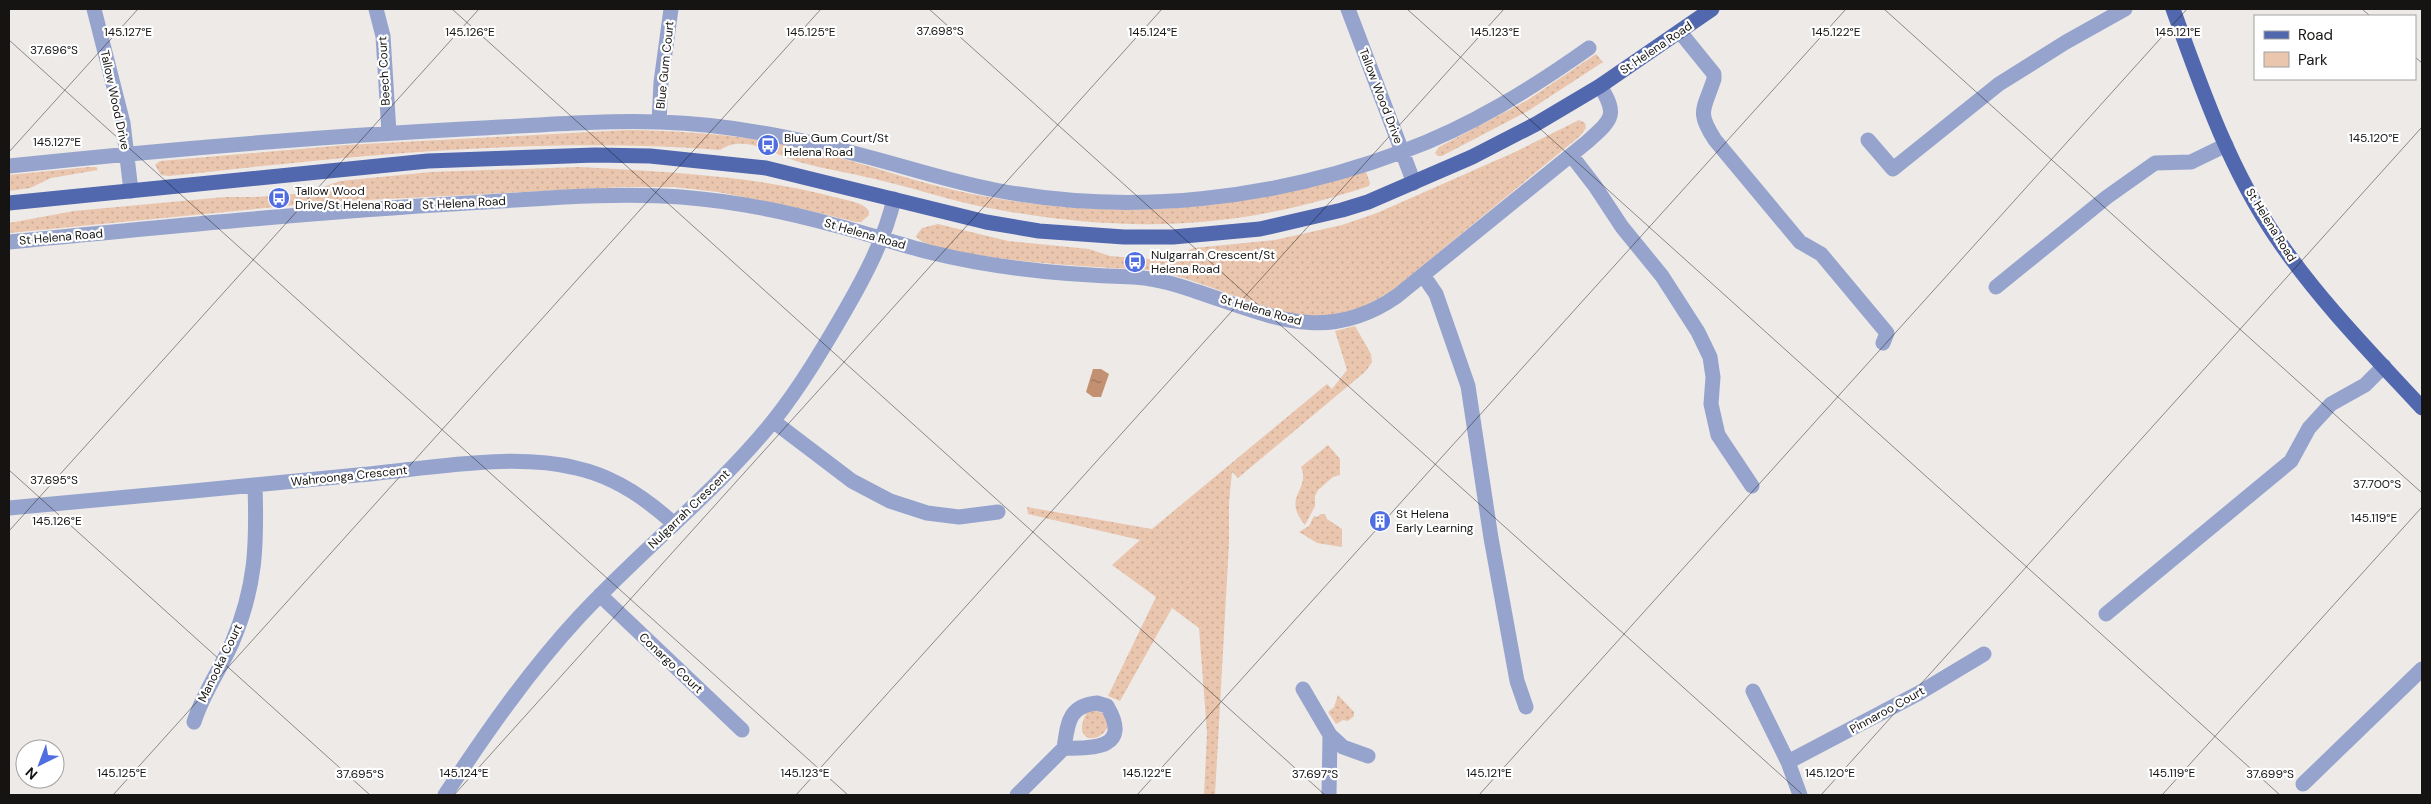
<svg xmlns="http://www.w3.org/2000/svg" width="2431" height="804" font-family="'DM Sans',sans-serif">
<style>
.green{fill:url(#green-dots)}
.water{fill:url(#water-ripples)}
.lines{fill:none;stroke-linecap:round;stroke-linejoin:round}
.minor{stroke:#96a4cd;stroke-width:15}
.major{stroke:#5167ae;stroke-width:15}
.ticks{fill:none;stroke:#151413;stroke-width:1;stroke-opacity:0.45}
.labels{text-anchor:middle;stroke-width:4.5;stroke-linejoin:round;paint-order:stroke}
.street-label{font-size:12px;fill:#151413;stroke:#fff}
.poi-label{font-size:12px;fill:#151413;stroke:#fff;text-anchor:start}
.ticks-label{font-size:12px;text-anchor:middle;fill:#151413;stroke:#fff;stroke-width:4.5;stroke-linejoin:round;paint-order:stroke}
</style>
<defs>
<pattern id="green-dots" width="8" height="8" patternUnits="userSpaceOnUse" patternTransform="scale(1.25)"><rect width="8" height="8" fill="#eac6af"/><path d="M2 2h.1M6 6h.1" fill="none" stroke="#c8a996" stroke-width="1.8" stroke-linecap="round"/></pattern>
<pattern id="water-ripples" width="26" height="14" patternUnits="userSpaceOnUse" patternTransform="scale(1.25)"><rect width="26" height="14" fill="#c39171"/><path d="M2 4q2-2 4 0t4 0M15 11q2-2 4 0t4 0" fill="none" stroke="#9d755c"/></pattern>
</defs>
<rect width="100%" height="100%" fill="#edeae8"/>
<path class="green" d="M1596 54 1603 62 1528 111 1442 156H1438L1435 153 1439 147 1526 101Z
M1579 120 1585 123 1586 128 1580 136 1393 290C1374 301 1356 312 1334 315 1274 325 1199 271 1135 269 1105 268 926 258 916 236L922 228 938 224 1008 241 1089 249 1110 256 1149 259 1174 256 1194 248 1275 240 1342 225 1377 213 1515 152Z
M628 130C692 131 756 136 819 152 870 165 920 184 972 194 1103 220 1235 214 1362 171L1366 172 1370 183 1369 186C1238 230 1125 234 989 208 955 202 921 190 887 182 858 174 827 170 799 162 774 155 745 133 720 150 536 136 352 156 169 176L161 175 155 165 160 161 346 145Z
M89 167H96L98 170 51 178 30 188 9 191V175Z
M579 167C666 172 753 175 838 198 848 201 863 202 869 211V215L861 222H856L803 209 718 192 674 187H624L327 202 9 233V223L74 211 225 197H256L306 193 340 181 431 172Z
M1355 326 1371 354 1372 362 1366 371 1238 478 1232 472 1229 503V543L1215 795H1204L1207 733 1199 628 1172 608 1120 701 1108 696 1156 597 1112 565 1140 540 1028 514 1027 507 1152 529 1327 384 1332 389 1347 370 1335 331Z
M1328 445 1340 459V475L1333 477 1318 490 1315 496V506L1305 525C1281 496 1311 491 1301 467Z
M1321 514H1325L1327 519 1342 529V547L1317 543 1299 532 1309 526 1314 516 1317 517Z
M1338 695 1354 712V716L1348 721 1343 720 1336 724 1328 712 1334 707Z
M1094 710 1105 714 1109 724C1101 746 1070 743 1087 712Z"/>
<path class="water" d="M1093 369H1101L1109 374 1101 397H1093L1086 392Z"/>
<g class="lines">
<path class="minor" d="M94 9 123 123 131 191
M376 9 383 36 389 133
M1348 9 1414 183
M1680 32 1714 74V79C1704 110 1696 111 1715 140L1800 242 1821 254 1887 333 1883 343
M659 122 661 82 671 9
M1868 140 1893 169 1999 84 2066 42 2125 9
M1571 155 1595 186 1622 227 1662 276 1698 332 1710 357 1713 377 1711 404 1718 435 1752 486
M9 166C160 150 312 137 464 129 529 126 595 120 660 122 731 124 800 139 868 157 910 168 952 182 995 190 1131 216 1274 200 1404 151 1470 127 1531 89 1589 48
M9 242C162 227 315 212 468 203 539 199 610 192 681 197 732 201 784 211 834 225 866 233 897 244 929 252 997 269 1064 275 1133 277 1154 278 1175 284 1195 291 1269 315 1325 346 1397 296L1587 142C1611 120 1619 116 1600 86
M1423 275 1436 294 1468 386 1491 538 1517 681 1526 707
M1996 287 2107 197 2155 163 2191 162 2226 145
M773 421 852 481 890 501 927 513 959 517 998 512
M9 508C125 497 242 487 358 475 426 469 511 452 576 468 613 476 647 499 674 524
M600 595 742 730
M2106 614 2291 461 2309 428 2331 404 2365 385 2384 366
M1303 689 1330 735 1343 747 1368 756
M1753 691 1788 762 1800 795
M1097 703 1107 706C1132 748 1094 749 1064 748 1068 723 1068 706 1097 703Z
M194 722C203 693 220 670 232 643 256 587 257 545 255 485
M1788 762 1919 693 1984 654
M2303 784 2422 669
M445 795C486 733 529 671 579 617 642 549 716 492 774 420 801 386 824 347 846 309 866 274 885 238 894 199
M1017 795 1064 748
M1329 795 1330 735"/>
<path class="major" d="M2173 9C2201 87 2229 168 2276 237 2318 299 2371 353 2422 408
M9 203 428 161 595 155 650 156 766 168 986 222 1039 231 1124 237H1173L1260 229 1342 210 1368 202 1472 157 1536 124 1600 86 1712 9"/>
</g>
<path class="ticks" d="M452 9 1325 795M929 9 1803 795M1407 9 2280 795M1884 9 2422 493M2362 9 2370 16M9 40 848 795M2415 57 2422 63M9 152 138 9M9 470 370 795M9 531 479 9M113 795 821 9M454 795 1162 9M796 795 1504 9M1137 795 1846 9M1479 795 2187 9M1821 795 2422 127M2162 795 2422 507"/>
<defs>
<g id="bus-disc" transform="scale(1.125)"><circle r="9.5" fill="#506de2" stroke="#fff"/><path d="M-5-6H5V4H4V6H2V4H-2V6H-4V4H-5ZM-3.5-4V0h7V-4ZM-3.5 1.2v1.5H-2V1.2ZM2 1.2v1.5H3.5V1.2Z" fill="#fff"/></g>
<g id="building-disc" transform="scale(1.125)"><circle r="9.5" fill="#506de2" stroke="#fff"/><path d="M-4-6H4V6H1V3H-1V6H-4ZM-2.5-4.3h1.7v1.8h-1.7ZM.8-4.3h1.7v1.8H.8ZM-2.5-1h1.7V.8h-1.7ZM.8-1h1.7V.8H.8Z" fill="#fff"/></g>
</defs>
<g fill-rule="evenodd">
<use href="#bus-disc" x="768" y="145"/>
<use href="#bus-disc" x="279" y="198"/>
<use href="#bus-disc" x="1135" y="262"/>
<use href="#building-disc" x="1380" y="521"/>
</g>
<g class="labels">
<g class="street-label">
<text transform="translate(1656 48) rotate(-34)" y="4">St Helena Road</text>
<text transform="translate(665 65) rotate(-84)" y="4">Blue Gum Court</text>
<text transform="translate(384 71) rotate(-93)" y="4">Beech Court</text>
<text transform="translate(1381 96) rotate(69)" y="4">Tallow Wood Drive</text>
<text transform="translate(115 100) rotate(78)" y="4">Tallow Wood Drive</text>
<text transform="translate(464 203) rotate(-3)" y="4">St Helena Road</text>
<text transform="translate(2271 225) rotate(58)" y="4">St Helena Road</text>
<text transform="translate(865 234) rotate(16)" y="4">St Helena Road</text>
<text transform="translate(61 237) rotate(-5)" y="4">St Helena Road</text>
<text transform="translate(1261 310) rotate(16)" y="4">St Helena Road</text>
<text transform="translate(349 476) rotate(-6)" y="4">Wahroonga Crescent</text>
<text transform="translate(689 509) rotate(-44)" y="4">Nulgarrah Crescent</text>
<text transform="translate(220 663) rotate(-64)" y="4">Manooka Court</text>
<text transform="translate(671 663) rotate(43)" y="4">Conargo Court</text>
<text transform="translate(1887 710) rotate(-29)" y="4">Pinnaroo Court</text>
</g>
<g class="poi-label">
<text x="784" y="142">Blue Gum Court/St<tspan x="784" dy="14">Helena Road</tspan></text>
<text x="295" y="195">Tallow Wood<tspan x="295" dy="14">Drive/St Helena Road</tspan></text>
<text x="1151" y="259">Nulgarrah Crescent/St<tspan x="1151" dy="14">Helena Road</tspan></text>
<text x="1396" y="518">St Helena<tspan x="1396" dy="14">Early Learning</tspan></text>
</g>
</g>
<g class="ticks-label">
<text x="940" y="35">37.698°S</text>
<text x="128" y="36">145.127°E</text>
<text x="470" y="36">145.126°E</text>
<text x="811" y="36">145.125°E</text>
<text x="1153" y="36">145.124°E</text>
<text x="1495" y="36">145.123°E</text>
<text x="1836" y="36">145.122°E</text>
<text x="2178" y="36">145.121°E</text>
<text x="54" y="54">37.696°S</text>
<text x="2374" y="142">145.120°E</text>
<text x="57" y="146">145.127°E</text>
<text x="54" y="484">37.695°S</text>
<text x="2377" y="488">37.700°S</text>
<text x="2374" y="522">145.119°E</text>
<text x="57" y="525">145.126°E</text>
<text x="122" y="777">145.125°E</text>
<text x="464" y="777">145.124°E</text>
<text x="805" y="777">145.123°E</text>
<text x="1147" y="777">145.122°E</text>
<text x="1489" y="777">145.121°E</text>
<text x="1830" y="777">145.120°E</text>
<text x="2172" y="777">145.119°E</text>
<text x="360" y="778">37.695°S</text>
<text x="1315" y="778">37.697°S</text>
<text x="2270" y="778">37.699°S</text>
</g>
<rect width="2431" height="804" fill="none" stroke="#151413" stroke-width="20"/>
<rect x="2254" y="15" width="162" height="65" fill="#ffffff" stroke="#a1a1a1"/>
<rect x="2264" y="31" width="25" height="8" fill="#5167ae" stroke="#a1a1a1"/>
<text x="2298" y="40" font-size="15" fill="#151413">Road</text>
<rect x="2264" y="52" width="25" height="15" fill="#eac6af" stroke="#a1a1a1"/>
<text x="2298" y="65" font-size="15" fill="#151413">Park</text>
<g transform="translate(40 764) rotate(222)"><circle r="24" fill="#ffffff" stroke="#a1a1a1"/>
<path d="M0-4L9 19L0 12L-9 19Z" fill="#506de2"/>
<text y="-8" font-size="14" font-weight="bold" text-anchor="middle" fill="#151413">N</text>
</g>
</svg>
